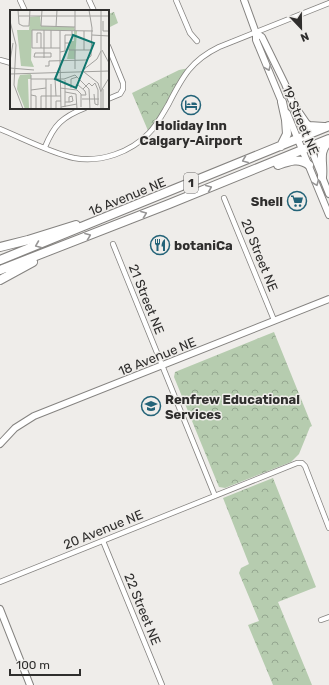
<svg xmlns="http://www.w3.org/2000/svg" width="329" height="685" font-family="Rubik,sans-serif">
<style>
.park{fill:url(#park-crowns)}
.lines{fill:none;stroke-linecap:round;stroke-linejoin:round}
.street-casing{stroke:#858380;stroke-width:6}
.secondary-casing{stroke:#858380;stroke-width:8}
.highway-casing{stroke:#858380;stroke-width:10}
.street{stroke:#fff;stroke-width:4.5}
.secondary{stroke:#fff;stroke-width:6}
.highway{stroke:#fff;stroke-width:8}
.oneway{stroke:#979696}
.labels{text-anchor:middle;stroke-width:3;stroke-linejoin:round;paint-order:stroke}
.shield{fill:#efedea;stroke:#696766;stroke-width:1}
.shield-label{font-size:12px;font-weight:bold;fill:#2f2e2d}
.street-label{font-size:13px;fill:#2f2e2d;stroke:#efedea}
.poi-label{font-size:13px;font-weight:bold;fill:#2f2e2d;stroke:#efedea;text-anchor:start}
.inset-road{fill:none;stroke:#a2a19e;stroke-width:1}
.view{fill:#0f766e;fill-opacity:0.15;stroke:#0f766e;stroke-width:2}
.inset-edge{fill:none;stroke:#2f2e2d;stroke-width:2}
</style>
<defs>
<pattern id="park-crowns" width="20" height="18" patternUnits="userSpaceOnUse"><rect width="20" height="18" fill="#b6ccaf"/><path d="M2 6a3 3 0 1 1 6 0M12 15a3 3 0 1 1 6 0" fill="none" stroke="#94a68f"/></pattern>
</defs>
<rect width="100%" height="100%" fill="#efedea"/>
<path class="park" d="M114 12 118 23 110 27 108 22V14Z
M189 68 149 133 132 93 179 70Z
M274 332 312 426 310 427 299 454 291 462 225 488 219 487 174 377 175 372Z
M273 478 316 587 278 602 312 685H273L248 625 259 621 239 573 241 568 249 564 223 498Z"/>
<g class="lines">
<g class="street-casing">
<path id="street" d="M20 0 25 11
M89 0 94 11
M176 0 190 33 197 41
M108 46 123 83V89L120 94 108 99
M0 60 11 63
M0 129C22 138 51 153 74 158 101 163 131 152 149 133 157 125 162 115 168 105 182 78 190 61 219 47L329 3
M45 147C54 125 62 117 85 108
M224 198 274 320
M113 244 215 496
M103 541 162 685
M0 582 297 463H302L305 466 329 528
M321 620 329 617"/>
</g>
<g class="secondary-casing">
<path id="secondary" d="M244 0 256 33V40L283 105
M256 33 262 37 285 84 329 194
M287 113 329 215
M0 444 15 428 34 416 329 299
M0 609 30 685"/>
</g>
<g class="highway-casing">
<path id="highway" d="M295 108 306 124 309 126 324 127
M281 146 287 134 286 120 282 102
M278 165C289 161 299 157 309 165
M322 177C324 162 317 153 329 141
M0 247 28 240 76 225
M0 260 329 126
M0 270 169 204 329 139
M0 280 33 262"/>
</g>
<use href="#street" class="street"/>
<use href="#secondary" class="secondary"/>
<use href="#highway" class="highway"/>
</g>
<defs><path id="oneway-chevron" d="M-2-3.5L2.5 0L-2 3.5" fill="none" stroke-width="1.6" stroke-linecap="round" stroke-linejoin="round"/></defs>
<g class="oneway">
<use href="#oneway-chevron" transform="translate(268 68) rotate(67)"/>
<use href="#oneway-chevron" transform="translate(245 160) rotate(158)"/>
<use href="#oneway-chevron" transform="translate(316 183) rotate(68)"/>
<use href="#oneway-chevron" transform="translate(209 188) rotate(-23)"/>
<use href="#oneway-chevron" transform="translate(144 214) rotate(-21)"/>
<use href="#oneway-chevron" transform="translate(88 236) rotate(-21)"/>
<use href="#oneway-chevron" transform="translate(38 245) rotate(158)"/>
</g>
<defs>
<g id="hotel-ring" transform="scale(1)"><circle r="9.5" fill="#efedea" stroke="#236378" stroke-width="1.5"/><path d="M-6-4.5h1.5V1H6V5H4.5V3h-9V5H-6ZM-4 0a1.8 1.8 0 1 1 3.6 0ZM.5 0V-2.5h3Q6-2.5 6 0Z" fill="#236378"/></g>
<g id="supermarket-ring" transform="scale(1)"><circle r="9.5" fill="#efedea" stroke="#236378" stroke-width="1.5"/><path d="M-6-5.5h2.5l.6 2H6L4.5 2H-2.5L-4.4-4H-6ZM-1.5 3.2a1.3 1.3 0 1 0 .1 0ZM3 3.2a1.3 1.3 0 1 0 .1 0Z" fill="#236378"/></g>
<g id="restaurant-ring" transform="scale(1)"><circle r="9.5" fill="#efedea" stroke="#236378" stroke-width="1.5"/><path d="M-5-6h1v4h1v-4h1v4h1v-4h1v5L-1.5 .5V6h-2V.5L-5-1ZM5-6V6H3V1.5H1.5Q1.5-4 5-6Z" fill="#236378"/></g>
<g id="school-ring" transform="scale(1)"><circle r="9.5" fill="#efedea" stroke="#236378" stroke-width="1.5"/><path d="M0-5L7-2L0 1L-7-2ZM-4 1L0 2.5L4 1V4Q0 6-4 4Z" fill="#236378"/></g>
</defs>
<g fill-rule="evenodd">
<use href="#hotel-ring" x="191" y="105"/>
<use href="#supermarket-ring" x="297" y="201"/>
<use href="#restaurant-ring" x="160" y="245"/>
<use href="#school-ring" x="151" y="406"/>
</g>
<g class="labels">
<rect class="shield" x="184" y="173" width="14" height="20" rx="3"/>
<g class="shield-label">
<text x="191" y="187">1</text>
</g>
<g class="street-label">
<text transform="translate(301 120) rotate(67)" y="5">19 Street NE</text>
<text transform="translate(127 196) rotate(-22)" y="5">16 Avenue NE</text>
<text transform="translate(260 255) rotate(68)" y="5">20 Street NE</text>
<text transform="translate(147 299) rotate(68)" y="5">21 Street NE</text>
<text transform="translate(157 356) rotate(-22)" y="5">18 Avenue NE</text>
<text transform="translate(103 529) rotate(-22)" y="5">20 Avenue NE</text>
<text transform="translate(143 609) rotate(68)" y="5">22 Street NE</text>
</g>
<g class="poi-label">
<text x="191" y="130" text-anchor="middle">Holiday Inn<tspan x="191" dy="15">Calgary-Airport</tspan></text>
<text x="283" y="206" text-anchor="end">Shell</text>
<text x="174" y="250">botaniCa</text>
<text x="165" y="404">Renfrew Educational<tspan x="165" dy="15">Services</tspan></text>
</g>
</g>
<g transform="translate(10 10)">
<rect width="99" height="99" fill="#efedea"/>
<path d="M30 6 31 16 64 17 65 20H22L21 50 24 57 11 56 7 20H19L20 7ZM64 21H67L65 49H57L61 31H64ZM21 64V69H18L19 99H15L7 79 8 70 10 65Z" fill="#b6ccaf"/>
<path class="inset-road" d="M8 0 9 14 13 16H19L20 0M32 0 31 16 65 17M65 0V21M9 6H99M0 11 6 35 4 75 13 99M93 11V21H99M46 17 47 0M50 20V50M74 21V40M82 25 99 26M27 33V23H31V38M55 33H59V40H82M41 38V20M50 38H22V20L83 21M65 40V59M92 40 99 53M50 42 55 41V25H62V21M25 43H41V47H24ZM34 48V20M50 50 51 99M0 51 3 33M35 56H39V51L76 50 81 46 82 18 79 0M0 58 24 60M73 60 87 49 91 41M74 62 88 73 91 82M0 64 99 61M21 65V99M21 69H54L65 65 79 79 80 99M36 69V99M45 69 46 86M55 70V97M41 74V99M50 78 67 80 71 84V97M61 78V69L67 67M65 78 67 74 75 81 76 85H71M73 79 79 73 82 76 85 73 88 80V95L85 94 84 84M21 80 36 78M91 81 99 68M55 82 66 84 67 99M21 85 26 86V99M72 89H89M55 92H60L63 91 62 86 59 87V92M51 97 67 94M31 99V86H51M46 99V91H51M91 99V0M93 99V79"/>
<path class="view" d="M63 25 84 33 66 78 45 69Z"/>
<rect width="99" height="99" class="inset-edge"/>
</g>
<g transform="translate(301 28) rotate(158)" stroke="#efedea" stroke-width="3" paint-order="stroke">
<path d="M0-3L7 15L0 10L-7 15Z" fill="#2f2e2d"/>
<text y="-6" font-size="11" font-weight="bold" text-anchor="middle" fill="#2f2e2d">N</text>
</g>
<path d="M10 669v6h70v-6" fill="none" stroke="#2f2e2d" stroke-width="2"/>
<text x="16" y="669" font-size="12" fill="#2f2e2d" stroke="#efedea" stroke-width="3" paint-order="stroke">100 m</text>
</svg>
